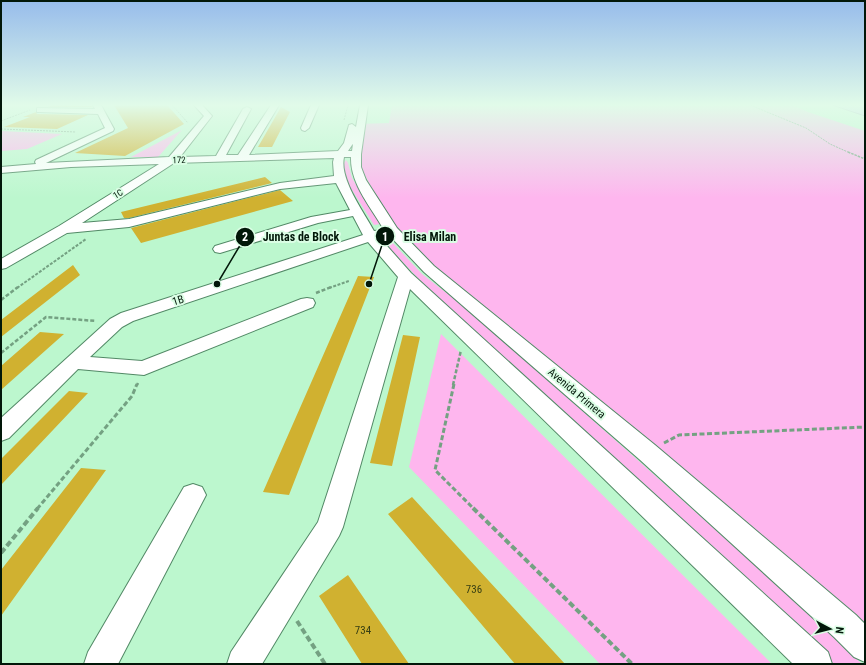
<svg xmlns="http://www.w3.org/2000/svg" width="866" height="665" font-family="'Roboto Condensed',sans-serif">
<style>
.green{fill:#feb6ee}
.water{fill:#bec8f0;stroke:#8693ab}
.building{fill:#d0b130}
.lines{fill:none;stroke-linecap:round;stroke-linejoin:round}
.minor-casing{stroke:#528966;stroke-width:2}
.path-far5{stroke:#74a182;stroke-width:1;stroke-dasharray:2 1;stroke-linecap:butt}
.path-far4{stroke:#74a182;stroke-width:1.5;stroke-dasharray:2.5 1;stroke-linecap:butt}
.path-far3{stroke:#74a182;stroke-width:2;stroke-dasharray:3 1.5;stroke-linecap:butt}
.path-far2{stroke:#74a182;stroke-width:2.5;stroke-dasharray:4 2;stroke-linecap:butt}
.path-far1{stroke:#74a182;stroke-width:3;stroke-dasharray:5 2.5;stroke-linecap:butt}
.path{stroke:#74a182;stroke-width:4;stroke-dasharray:6 3;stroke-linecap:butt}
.minor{fill:#fff;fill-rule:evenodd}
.labels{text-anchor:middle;stroke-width:4;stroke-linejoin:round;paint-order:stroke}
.far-street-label{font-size:9px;fill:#021709;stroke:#dbfee5}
.street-label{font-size:11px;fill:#021709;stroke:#dbfee5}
.near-number-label{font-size:11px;fill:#363e13}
.leader{fill:none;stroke:#021709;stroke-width:1.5}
.callout-dot{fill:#021709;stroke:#dbfee5;stroke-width:1.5}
.mark-label{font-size:12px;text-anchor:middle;font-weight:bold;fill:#fff}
.callout-label{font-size:12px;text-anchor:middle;font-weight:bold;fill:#021709;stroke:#dbfee5;stroke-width:4;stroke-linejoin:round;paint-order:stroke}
</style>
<rect width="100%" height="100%" fill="#bcf7ce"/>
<path class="green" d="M392 105H792L808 112 865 131V643L411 250 379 202 358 162V124L389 123Z
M182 130 158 157H131Z
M1 131 62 134 27 149 1 151Z
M346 160 348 163 352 178 380 224 374 225 347 182C345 176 341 166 346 160Z
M385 240 392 242 422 274 466 308 632 455 813 617 862 664H834L803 632 429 290 383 241Z
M441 334 772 664H600L409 467Z"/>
<path class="water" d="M832 105H865V116Z"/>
<path class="building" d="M53 105 92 106 93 107H48Z
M114 105H167L184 124 125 156 75 153 128 128Z
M281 107 290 112 272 147H258Z
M36 112 37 114 88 115 57 129 4 127 30 117H23Z
M265 177 272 183 129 218H124L121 212Z
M280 190 293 201 141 243 131 228Z
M73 265 80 275 1 337V320Z
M358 276 374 277 289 495 263 492Z
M40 332 64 334 1 390V366Z
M403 335 420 337 392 466 370 463Z
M69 391 88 393 1 485V459Z
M81 468 106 470 1 616V570Z
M412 497 565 664H515L388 514Z
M348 575 409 664H362L319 596Z"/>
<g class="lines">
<g class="minor-casing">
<path id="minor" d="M93 105H101L114 129 113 131 46 163 169 157 204 116 194 105H202L212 116 180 157 216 156 243 109 247 107 251 109 226 155H238L271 105H279L249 155 338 151 344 143 349 125 352 124 356 127 360 105H368L361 154V167L366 180 397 228 434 266 655 445 856 615 865 624V662L854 657 834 637 639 459 424 272 388 234 380 238 411 273 828 652 832 664H793L410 289 343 527 339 536 262 664H227L231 652 318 522 398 277 368 242 133 321 122 327 90 357 142 361 301 299 307 298 313 299 315 303 313 307 144 375 78 369 9 438 1 441V418L110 319 121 313 363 235 353 216 318 223 220 253 215 252 213 249 215 246 311 217 350 210 336 183 280 189 129 227 67 233 6 268 1 269V259L59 226 159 164 71 167 1 173V167L36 164 35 162 36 160 105 128 98 114 40 112H37V108L95 109ZM353 144 352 151H348L352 145ZM344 157H351C350 184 371 207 384 230L374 231C364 212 339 179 344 157ZM334 158 333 162 334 176 280 183 129 219 82 223 174 163Z
M311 105H319L309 128 305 131 302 130 301 128Z
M193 484 202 487 206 495 118 664H84L88 652 184 487Z"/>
</g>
<path class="path-far5" d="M172 105 188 123
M750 105 806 128 830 144 850 153
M344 120 348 105
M1 121 30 110
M1 129 76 132"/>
<path class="path-far4" d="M848 152 865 159"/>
<path class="path-far3" d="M17 288 86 239
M329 288 349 281"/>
<path class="path-far2" d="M316 293 331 287
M1 300 18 287
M1 353 46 317 96 321
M137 385 138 383
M453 385 461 350"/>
<path class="path-far1" d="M454 384 435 470 474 509
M664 443 679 435 865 427
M37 509 132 396 137 384"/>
<path class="path" d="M473 508 632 664
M1 553 38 508
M297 621 325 664"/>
<use href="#minor" class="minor"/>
</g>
<linearGradient id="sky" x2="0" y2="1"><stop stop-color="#97bceb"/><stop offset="0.53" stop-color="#e1fbe9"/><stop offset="1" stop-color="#e1fbe9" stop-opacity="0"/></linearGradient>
<rect width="866" height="198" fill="url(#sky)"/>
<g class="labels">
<g class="far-street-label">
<text transform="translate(179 160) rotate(-2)" y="3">172</text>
<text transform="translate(118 194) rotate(-32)" y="3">1C</text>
</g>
<g class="street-label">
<text transform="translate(178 300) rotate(-18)" y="4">1B</text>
<text transform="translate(577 393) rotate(40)" y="4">Avenida Primera</text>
</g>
<g class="near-number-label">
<text x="474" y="593">736</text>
<text x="363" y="634">734</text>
</g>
</g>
<path class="leader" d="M369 284L385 236M217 284L245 237"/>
<g class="callout-dot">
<circle cx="369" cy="284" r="4"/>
<circle cx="217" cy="284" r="4"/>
<circle cx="385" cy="236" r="10"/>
<circle cx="245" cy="237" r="10"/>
</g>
<g class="mark-label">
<text x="385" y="241">1</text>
<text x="245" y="241">2</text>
</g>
<g class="callout-label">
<text x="430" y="241">Elisa Milan</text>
<text x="301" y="241">Juntas de Block</text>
</g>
<rect width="866" height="665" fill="none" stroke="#021709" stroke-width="4"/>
<g transform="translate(830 629) rotate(97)" stroke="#dbfee5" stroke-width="3" paint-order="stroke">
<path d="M0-3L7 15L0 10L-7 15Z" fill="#021709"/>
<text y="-6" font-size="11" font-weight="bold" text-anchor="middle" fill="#021709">N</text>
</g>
</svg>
